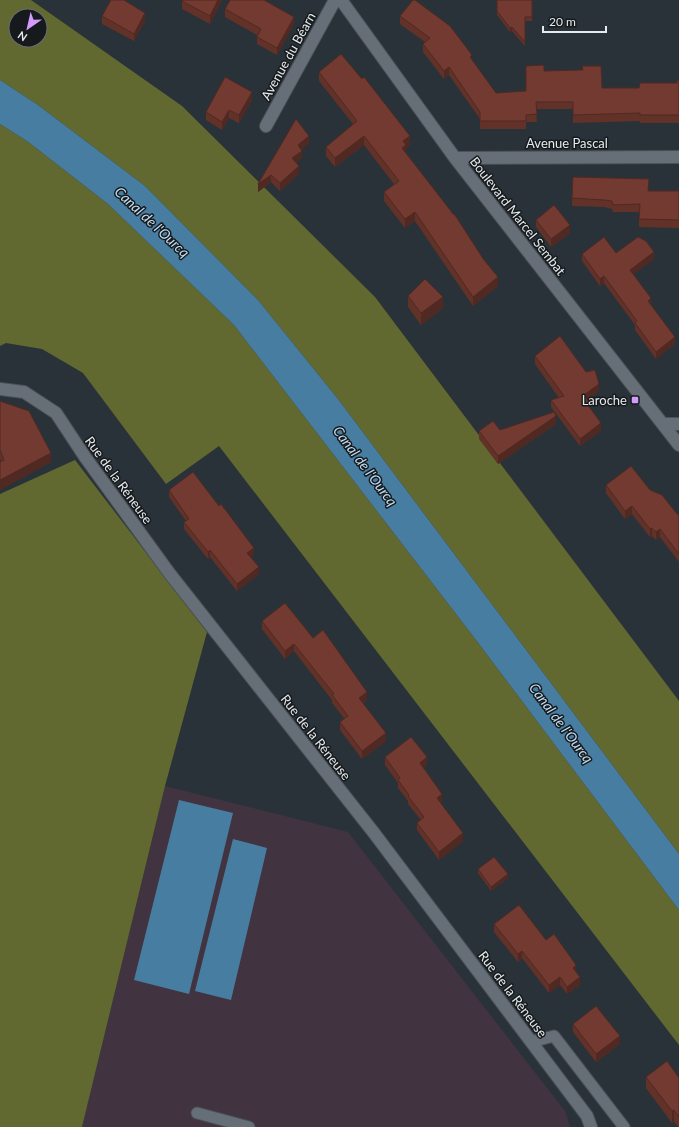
<svg xmlns="http://www.w3.org/2000/svg" width="679" height="1127" font-family="Lato,sans-serif">
<style>
.commercial{fill:#423341}
.forest{fill:#616930;fill-rule:evenodd}
.water{fill:#487da2}
.lines{fill:none;stroke-linecap:round;stroke-linejoin:round}
.lane-casing{stroke:#4a5056;stroke-width:13}
.street-casing{stroke:#4a5056;stroke-width:14}
.lane{stroke:#666f77;stroke-width:11}
.street{stroke:#666f77;stroke-width:12}
.wall{fill:#623229}
.shaded-wall{fill:#502922}
.building{fill:#723a30;stroke:#502922}
.poi-dot{fill:#d39cfc;stroke:#161a1c;stroke-width:1.5}
.labels{text-anchor:middle;stroke-width:3;stroke-linejoin:round;paint-order:stroke}
.street-label{font-size:13px;fill:#e5eaee;stroke:#161a1c}
.poi-label{font-size:13px;fill:#e5eaee;stroke:#161a1c;text-anchor:end}
.water-label{font-size:14px;font-style:italic;fill:#c0ddf3;stroke:#161a1c}
</style>
<rect width="100%" height="100%" fill="#2a3239"/>
<path class="commercial" d="M165 786 348 832 565 1111 570 1127H82Z"/>
<path class="forest" d="M0 0H31L182 106 375 297 679 701V854L338 399 258 300 145 186 38 105 0 80ZM16 16H40V40H16Z
M0 124 27 141 108 204 234 325 476 640 679 910V1045L219 446 166 484 83 373 42 349 6 343 0 346Z
M75 460 207 632 165 786 82 1127H0V494Z"/>
<path class="water" d="M0 80 38 105 145 186 258 300 338 399 679 854V910L476 640 234 325 108 204 27 141 0 124Z
M179 800 233 813 189 994 134 980Z
M233 839 267 848 231 1000 195 991Z"/>
<g class="lines">
<g class="lane-casing">
<path id="lane" d="M531 1042 554 1036 624 1127
M197 1113 249 1127"/>
</g>
<g class="street-casing">
<path id="street" d="M341 0 455 158 679 445
M266 126 335 0
M455 158 679 157
M0 389 24 392 56 413 85 457 170 574 374 833 587 1116 591 1127
M663 424H679"/>
</g>
<use href="#lane" class="lane"/>
<use href="#street" class="street"/>
</g>
<path class="wall" d="M183 0H222L210 24 182 9V1Z
M497 0H532V21H525V46L512 31 510 32 497 15Z
M225 9 294 24 277 55 257 44V35L225 17Z
M102 16 145 21 134 41 102 24Z
M400 16 472 60 496 93 526 91 544 71 602 88H639L677 83 679 80V123H640V121L573 123V109H536L537 122H526V129H480V119L449 75 444 79 423 52V44L425 42 400 24Z
M319 72 410 145 406 148V153L498 286 473 306 415 221 405 228 384 201V192L394 184 364 145 335 167 326 156V147L353 124 319 81Z
M252 100 239 123 229 118 222 130 206 120V112Z
M309 144 301 150 302 158 296 163 299 174 280 191 271 182 258 192V184Z
M573 177 649 191H679V228L639 227V212H613L612 209 604 207 572 206Z
M536 220 570 233 551 247 536 227Z
M616 253 654 259 633 274 651 305 675 344 656 359 635 330V325L604 283 600 286 582 261V254Z
M408 296 443 308 421 325 408 307Z
M535 356 586 372 599 391 587 400 589 407 601 431 580 446 551 407V400L559 398 535 364Z
M0 401 51 462 0 490V462L1 461 0 459Z
M556 424 498 464 479 439V431Z
M606 485 650 490 678 515H679V562L660 537 656 540 652 536 650 537 632 514 625 519 606 493Z
M169 490 254 555 251 557 259 574 237 591 210 557 208 559 184 529V522L186 521 169 497Z
M262 621 313 638 367 699 363 703 386 741 362 759 340 730V722L344 718 332 703V700L294 651 285 659 262 629Z
M385 757 427 765 423 768 442 802 440 803 463 841 439 860 417 830V823L421 820 408 804V801L398 788V783L385 765Z
M478 869 508 878 491 891 478 873Z
M494 924 546 940 576 972 580 985 567 994 560 985 549 993 522 958 518 962 494 932Z
M573 1024 620 1044 596 1062 573 1032Z
M646 1077 679 1078V1127H678L674 1121 672 1123 646 1088Z"/>
<path class="shaded-wall" d="M218 0H222L210 24V16Z
M145 13V21L134 41V34Z
M294 17V24L277 55V48Z
M512 27V31L510 32V28Z
M449 67V75L444 79V71Z
M252 92V100L239 123V115Z
M229 110V118L222 130V122Z
M309 136V144L298 153V145Z
M364 136V145L335 167V158Z
M410 136V145L406 148V154L402 148 403 141Z
M302 151V158L292 166V158Z
M299 166V174L280 191V183Z
M271 175V182L258 192V184Z
M415 212V221L405 228V219Z
M570 225V233L551 247V239Z
M654 252V259L630 277V270Z
M604 276V283L600 286V279Z
M498 277V286L473 306V297Z
M443 297V308L421 325V313Z
M651 298V305L648 301Z
M675 337V344L656 359V352Z
M599 384V391L584 403V395Z
M556 416V424L498 464V456Z
M601 423V431L580 446V439Z
M51 453V462L0 490V480Z
M632 506V514L625 519V511Z
M652 528V536L650 537V529Z
M660 529V537L656 540V532Z
M254 548V555L247 560V553Z
M210 550V557L208 559V552Z
M259 567V574L237 591V584Z
M294 644V651L285 659V651Z
M367 692V699L359 706V698Z
M386 733V741L362 759V751Z
M427 757V765L420 771V763Z
M442 794V802L437 806V798Z
M463 833V841L439 860V852Z
M508 874V878L491 891V887Z
M522 951V958L518 962V954Z
M576 965V973L573 968Z
M560 977V985L549 993V985Z
M580 977V985L567 994V987Z
M620 1036V1044L596 1062V1054Z
M674 1110V1121L672 1123V1111Z"/>
<path class="building" d="M111 0H124L145 13 134 34 102 16Z
M183 0H218L210 16 182 1Z
M230 0H264L294 17 277 48 257 37 261 29 225 9Z
M413 0H415L450 26 472 55 470 57 496 93 526 91V66L544 65V71L583 70 582 66H601L602 88H639L640 83H677V80H679V115H640V113L573 115V102H536L537 114 526 115V121H480V112L449 67 444 71 423 44 430 38 400 16Z
M497 0H532V17H525V42L512 27 510 28 497 11Z
M341 54 362 79 364 77 410 136 403 141 406 145 402 148 454 215H455L484 260 498 277 473 297 415 212 405 219 384 192 399 181 364 136 335 158 326 147 357 121 319 72Z
M225 77 252 92 239 115 229 110 222 122 206 112Z
M296 119 309 136 298 145 302 151 292 158 299 166 280 183 271 175 258 184Z
M573 177 649 179 648 191H679V220L639 219 640 204 613 205 612 201 604 200 572 198Z
M554 205 570 225 551 239 536 220Z
M604 237 616 253 638 237 646 241 654 252 630 270 651 298 648 301 675 337 656 352 635 323 637 321 604 276 600 279 582 254Z
M425 279 443 297 421 313 408 296Z
M560 336 586 372 595 370 599 384 584 395 589 402 587 404 601 423 580 439 551 400 564 396 535 356Z
M0 401 29 411 51 453 0 480V462L4 460 0 450Z
M554 412 556 416 498 456 479 431 493 421 500 430Z
M631 466 650 490 662 495 678 515H679V554L660 529 656 532 652 528 650 529 632 506 625 511 606 485Z
M193 472 219 506 221 504 254 548 247 553 259 567 237 584 210 550 208 552 184 522 189 519 169 490Z
M285 603 313 638 323 630 367 692 359 698 386 733 362 751 340 722 348 716 332 695 334 694 294 644 285 651 262 621Z
M411 737 427 757 420 763 442 794 437 798 463 833 439 852 417 823 424 817 408 796 409 795 398 780 400 778 385 757Z
M494 857 508 874 491 887 478 869Z
M519 905 546 940 554 934 576 965 573 968 580 977 567 987 560 977 549 985 522 951 518 954 494 924Z
M596 1006 620 1036 596 1054 573 1024Z
M667 1061 679 1078V1117L674 1110 672 1111 646 1077Z"/>
<rect class="poi-dot" x="631" y="396" width="8" height="8" rx="2"/>
<g class="labels">
<g class="street-label">
<text transform="translate(288 56) rotate(-61)" y="5">Avenue du Béarn</text>
<text x="567" y="148">Avenue Pascal</text>
<text transform="translate(518 216) rotate(52)" y="5">Boulevard Marcel Sembat</text>
<text transform="translate(119 480) rotate(54)" y="5">Rue de la Réneuse</text>
<text transform="translate(316 737) rotate(52)" y="5">Rue de la Réneuse</text>
<text transform="translate(513 994) rotate(53)" y="5">Rue de la Réneuse</text>
</g>
<g class="poi-label">
<text x="627" y="405">Laroche</text>
</g>
<g class="water-label">
<text transform="translate(152 222) rotate(43)" y="5">Canal de l'Ourcq</text>
<text transform="translate(365 466) rotate(53)" y="5">Canal de l'Ourcq</text>
<text transform="translate(561 723) rotate(53)" y="5">Canal de l'Ourcq</text>
</g>
</g>
<g transform="translate(28 28) rotate(214)"><circle r="19" fill="#161a1c" stroke="#696d70"/>
<path d="M0-3L7 15L0 10L-7 15Z" fill="#d39cfc"/>
<text y="-6" font-size="11" font-weight="bold" text-anchor="middle" fill="#e5eaee">N</text>
</g>
<path d="M543 26v6h63v-6" fill="none" stroke="#e5eaee" stroke-width="2"/>
<text x="549" y="26" font-size="12" fill="#e5eaee" stroke="#161a1c" stroke-width="3" paint-order="stroke">20 m</text>
</svg>
